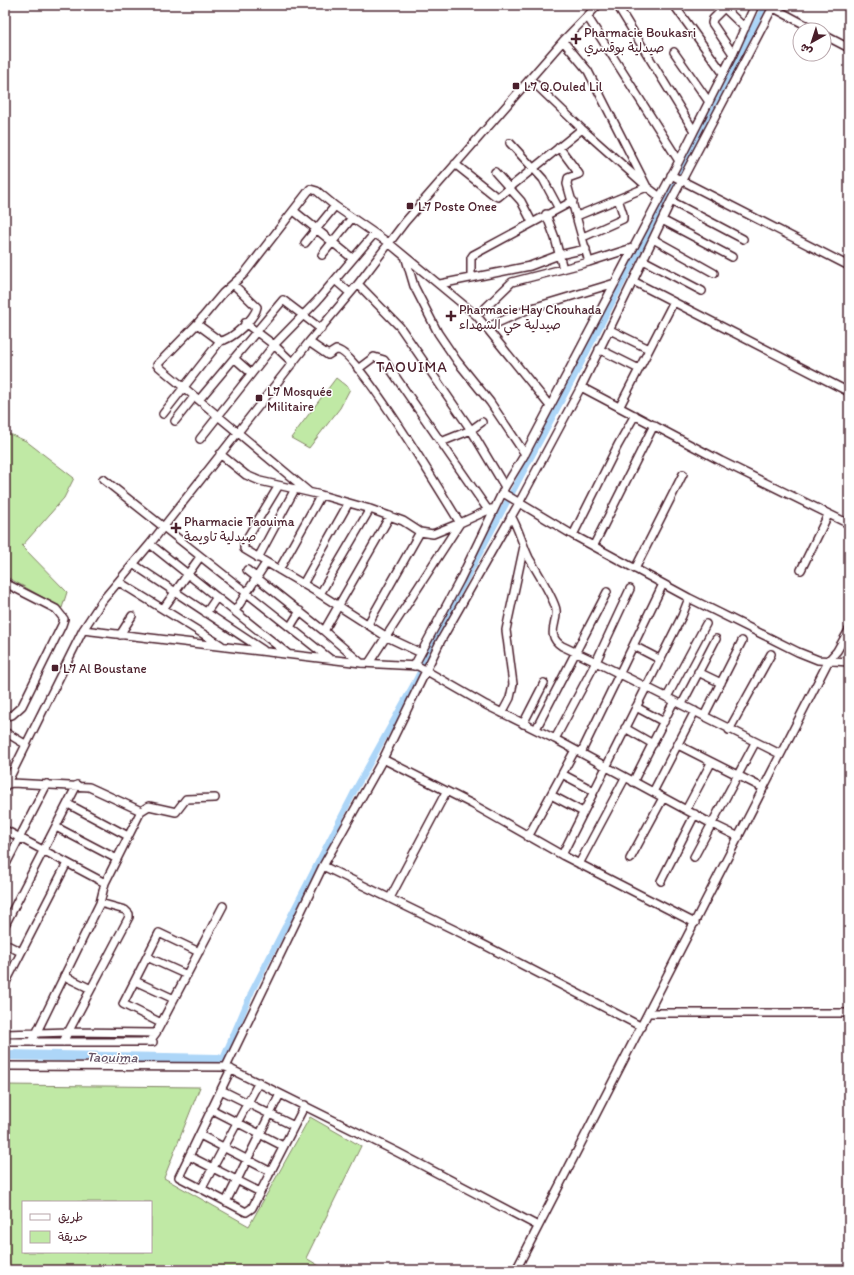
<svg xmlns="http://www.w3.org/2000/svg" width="854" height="1275" font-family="Itim,'Playpen Sans Arabic',sans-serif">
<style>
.green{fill:#c0e9a5;stroke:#858468;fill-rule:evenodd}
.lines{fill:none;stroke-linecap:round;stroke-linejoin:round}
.canal{stroke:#add6f8;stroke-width:6}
.river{stroke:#add6f8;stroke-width:10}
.street-casing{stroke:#4a1f2b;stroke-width:10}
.street{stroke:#fff;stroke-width:7}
.poi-dot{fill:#4a1f2b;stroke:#fff;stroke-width:1.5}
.labels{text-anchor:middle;stroke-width:3;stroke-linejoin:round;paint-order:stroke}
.poi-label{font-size:13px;fill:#4a1f2b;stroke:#fff;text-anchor:start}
.water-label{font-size:14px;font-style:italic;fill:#685668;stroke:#fff}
.quarter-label{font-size:15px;letter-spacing:1px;fill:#4a1f2b;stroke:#fff}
</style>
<rect width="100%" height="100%" fill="#fff"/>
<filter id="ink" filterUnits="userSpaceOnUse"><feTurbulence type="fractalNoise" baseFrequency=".025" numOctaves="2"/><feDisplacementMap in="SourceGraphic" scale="8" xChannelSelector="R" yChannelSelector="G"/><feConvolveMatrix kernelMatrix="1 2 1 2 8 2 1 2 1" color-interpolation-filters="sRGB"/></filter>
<g filter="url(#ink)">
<path class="green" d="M336 378 350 389 340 408 309 448 291 438Z
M5 432 26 441 74 478 64 498 22 546 67 592 62 608 5 576Z
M5 1085 200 1087 164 1178 249 1226 310 1117 361 1146 306 1258 326 1270H5ZM23 1202H151V1252H23Z"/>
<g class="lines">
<path class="canal" d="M218 1059 222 1061 252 991 356 788 416 680 453 603 573 379 765 5"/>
<path class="river" d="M5 1055 218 1059"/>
<g class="street-casing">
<path id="street" d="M617 5 694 131
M674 5 723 73
M721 5 745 28
M727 5 713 19 712 23 733 54
M772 7 815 30
M587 16 679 161
M824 35 849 48
M563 41 588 71 647 187
M674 52 709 102
M530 79 582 129 644 184
M510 143 543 179 558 207
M559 147 579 174 568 178 567 184 589 262
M455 164 494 195 498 197 582 129
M495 172 521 201 532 222
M671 175 849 266
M671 201 743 239
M294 211 352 258
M546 214 555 238 563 269
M577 216 647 187 660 197
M662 220 732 257
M583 237 623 219V214L618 199
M653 239 714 273
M305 243 335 206
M322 255 352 218
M406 259 414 286 438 333 457 361 490 402 525 454
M643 260 702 291
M471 278V258L473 255 573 201
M335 280 350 293
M633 281 849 392
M358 284 400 327 471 430 505 487
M440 284 530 266 559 255 586 249
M477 316 512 282 589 262 632 248
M245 323 274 345 293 363
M197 324 220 341C232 340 255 318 257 307L233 284
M488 327 529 309 615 283
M610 330 649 349
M599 349 639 369
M234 358 251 373
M358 369 374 357 384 360 488 510
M581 387 721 461 849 524
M199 400 283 300 321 329
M620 406 673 303
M163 414 220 341
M175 421 194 397
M200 439 274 345 317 301 374 234
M441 442 471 430 482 422
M220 454 246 475 260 481 321 495 370 509 403 521 420 532 433 534 460 523C446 501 355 347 336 350L328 355 309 342
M103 479 330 659
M278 487 244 543V549L320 594 387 637 421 653
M309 492 157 365 197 324 223 293 244 274 310 189 317 191 335 206 390 244 477 316 549 405
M503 493 573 535 689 598 798 652 818 660 849 662
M511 516C519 529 522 544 529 558 535 568 555 600 556 610 558 623 545 635 562 646L596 662 630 589
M573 535 618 445 635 415
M150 544 288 654
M594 545 654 425
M258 558 295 489
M133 564 263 650
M635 569 683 474
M247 570 324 631 361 663
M279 570 321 495
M801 570 828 515
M119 582 221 645
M5 583 56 609 64 619 62 625 22 706 12 715 5 716
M303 584 348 504
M320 594 370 509
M163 609 200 557
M235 611 266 563
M206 613 217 597
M368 624 420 532
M290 627 300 611
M83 630 361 663 418 666 486 705 555 739 712 824 739 837
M324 631 390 516
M120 635 132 616
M634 646 661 660
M369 663 460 523 491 509
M414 666 460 580 505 487 525 454 679 161 733 54 755 5
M698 672 721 683
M667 697 706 624
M682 704 716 639
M636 707 664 722
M502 713 510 698 513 684 506 630 524 546
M704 716 742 641
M523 724 544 683
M625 728 653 744
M536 729 607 592
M729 730 771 654
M5 732 25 744
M555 739 596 662 780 754
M678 745 763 788
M581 753 663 584
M383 759 472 804 562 855 695 923
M562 774 594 791
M633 782 674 701
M6 785 12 783 89 787 141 811
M5 787 83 630 102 601 150 544 309 342 358 284 405 222 563 41 598 5
M653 792 695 711
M551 795 583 812
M68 804 128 836
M686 810 711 763
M56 827 117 859
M5 830 105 883
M528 837 575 750
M562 855 682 616 689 598
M694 857 755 743
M630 859 663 798
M579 864 625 778
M5 866 47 784
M323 866 465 935 642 1027
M661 881 695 814
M390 898 446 792
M5 925 77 785
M5 944 21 952
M147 957 187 975
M64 976 91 989
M135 981 174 999
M5 984 67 863
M649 1013H849
M161 1023 123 1004 159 933 199 952
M5 1034 69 1032 156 1033
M5 1042H153
M32 1042 100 903 105 883 141 811 149 806 176 812 186 799 215 798
M63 1042 129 917V914L125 910 100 903
M149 1042 156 1033 223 906
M5 1066 226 1067 397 1152 538 1226
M226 1067 323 866 383 759 440 642 519 503 581 387 633 281 671 201 774 5
M231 1069 179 1177 246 1212 252 1208 305 1105
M221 1090 294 1126
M211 1109 283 1146
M200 1135 271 1172
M189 1156 260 1192
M202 1188 259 1082
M226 1202 280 1094
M516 1270 829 660 837 651 849 630"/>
</g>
<use href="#street" class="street"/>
</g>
</g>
<g class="poi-dot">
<path d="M574 33h4v4h4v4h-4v4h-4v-4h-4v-4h4z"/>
<rect x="512" y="82" width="8" height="8" rx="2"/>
<rect x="406" y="202" width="8" height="8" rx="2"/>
<path d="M449 310h4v4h4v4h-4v4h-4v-4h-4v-4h4z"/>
<rect x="255" y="394" width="8" height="8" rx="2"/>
<path d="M174 522h4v4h4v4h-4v4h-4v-4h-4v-4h4z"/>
<rect x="51" y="664" width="8" height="8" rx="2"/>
</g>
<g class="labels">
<g class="poi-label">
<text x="584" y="37">Pharmacie Boukasri<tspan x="584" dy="15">صيدلية بوقسري</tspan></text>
<text x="524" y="91">L7 Q.Ouled Lil</text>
<text x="418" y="211">L7 Poste Onee</text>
<text x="459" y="314">Pharmacie Hay Chouhada<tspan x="459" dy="15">صيدلية حي الشهداء</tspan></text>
<text x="267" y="396">L7 Mosquée<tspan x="267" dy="15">Militaire</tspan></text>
<text x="184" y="526">Pharmacie Taouima<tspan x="184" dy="15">صيدلية تاويمة</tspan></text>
<text x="63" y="673">L7 Al Boustane</text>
</g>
<g class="water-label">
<text transform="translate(112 1057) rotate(1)" y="5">Taouima</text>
</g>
<g class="quarter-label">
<text x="412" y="372">TAOUIMA</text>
</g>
</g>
<rect width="854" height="1275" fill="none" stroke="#fff" stroke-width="20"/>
<rect x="10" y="10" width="834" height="1255" fill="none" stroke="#4a1f2b" stroke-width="1.5" filter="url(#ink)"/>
<rect x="22" y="1201" width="130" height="52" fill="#ffffff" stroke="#b7a5aa"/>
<rect x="30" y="1214" width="20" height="6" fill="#ffffff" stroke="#b7a5aa"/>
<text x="58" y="1221" font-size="12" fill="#4a1f2b">طريق</text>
<rect x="30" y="1231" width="20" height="12" fill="#c0e9a5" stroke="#b7a5aa"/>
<text x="58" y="1241" font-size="12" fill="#4a1f2b">حديقة</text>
<g transform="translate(812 42) rotate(219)"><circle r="19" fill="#ffffff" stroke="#b7a5aa"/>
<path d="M0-3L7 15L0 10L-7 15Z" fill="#4a1f2b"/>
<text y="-6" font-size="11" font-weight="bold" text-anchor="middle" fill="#4a1f2b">ش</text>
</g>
</svg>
